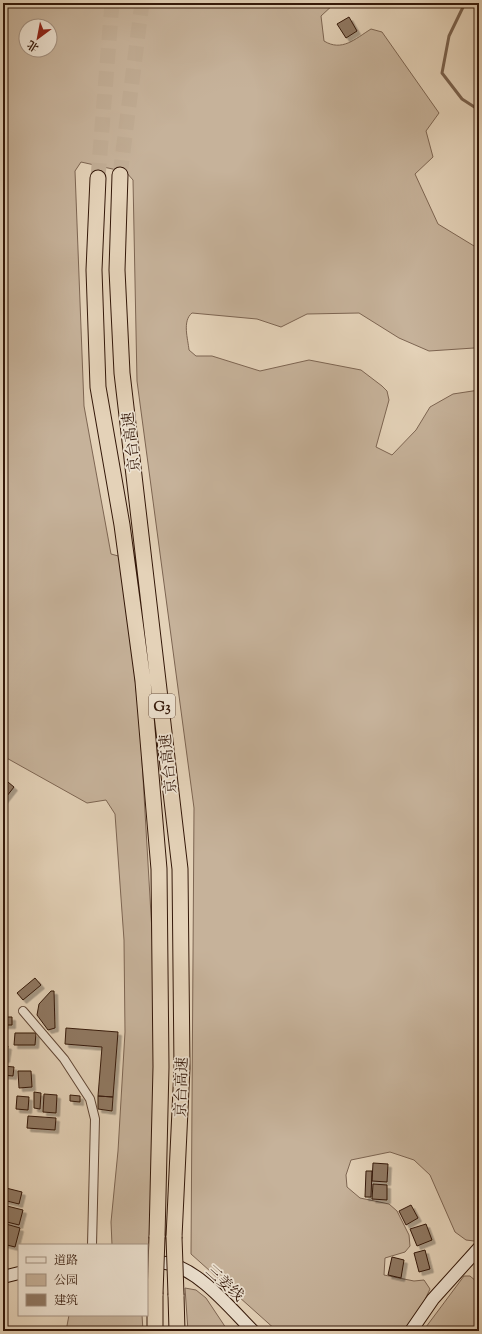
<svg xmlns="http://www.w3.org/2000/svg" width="482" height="1334" font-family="'Sorts Mill Goudy','Noto Serif SC',serif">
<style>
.green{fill:#c6b29a;stroke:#7d6552;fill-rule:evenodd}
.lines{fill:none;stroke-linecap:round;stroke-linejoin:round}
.stream{stroke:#7a624e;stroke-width:3}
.building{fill:#907964;stroke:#341809;filter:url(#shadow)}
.motorway-tunnel{stroke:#c1ad95;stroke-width:15;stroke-dasharray:15 8;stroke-linecap:butt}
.minor-casing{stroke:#604635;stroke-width:10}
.secondary-casing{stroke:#341809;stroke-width:14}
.motorway-casing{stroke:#341809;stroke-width:17}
.minor{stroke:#ede2d1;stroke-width:8}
.secondary{stroke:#ede2d1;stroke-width:12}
.motorway{stroke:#e4d2b8;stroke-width:15}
.motorway-bridge-casing{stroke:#341809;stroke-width:17;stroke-linecap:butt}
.motorway-bridge{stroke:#e4d2b8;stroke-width:15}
.labels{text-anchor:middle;stroke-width:3.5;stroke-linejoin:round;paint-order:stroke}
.shield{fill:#ede2d1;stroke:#6c5545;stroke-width:1}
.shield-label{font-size:14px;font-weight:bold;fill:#341809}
.street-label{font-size:15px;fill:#341809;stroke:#ede2d1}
</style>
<defs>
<filter id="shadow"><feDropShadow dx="3.5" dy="3.5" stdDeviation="0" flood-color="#0004"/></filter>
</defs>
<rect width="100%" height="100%" fill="#e4d2b8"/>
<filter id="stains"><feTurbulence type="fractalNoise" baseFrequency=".005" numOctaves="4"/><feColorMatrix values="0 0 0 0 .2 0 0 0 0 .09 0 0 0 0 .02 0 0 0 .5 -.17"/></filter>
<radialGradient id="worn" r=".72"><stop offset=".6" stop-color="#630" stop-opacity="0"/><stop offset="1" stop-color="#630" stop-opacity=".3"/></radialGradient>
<path class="green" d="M3 3H335L321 16 324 41C342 52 355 39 371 29L382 32 439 113 426 131 433 157 415 174 438 224 479 249V346L474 348 429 351 399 338 359 313 307 314 281 327 257 319 192 313C182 321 188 339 189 350L196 356H212L260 371 309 360 361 370 382 386 387 391 389 400 376 447 392 455 416 430 430 407 453 394 479 390V1234L474 1241 466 1240 455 1232 430 1175 414 1160 390 1152 351 1160 346 1175 347 1187 360 1198 389 1204 397 1211 409 1235 410 1246 405 1252 385 1258 384 1275 414 1281 424 1280 430 1289 420 1310 405 1331H277L191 1254 194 808 137 381 133 180 126 172 81 162 75 171 84 406 111 554 122 557 140 726 153 949 154 1058 151 1246 148 1252 147 1245H112L111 1222 118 1151 125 1032 124 940 115 814 106 800 87 803 3 756ZM26 26H50V50H26Z
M464 1276H470L477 1282H479V1331H423Z
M185 1288 196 1290 206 1298 226 1328V1331H188Z
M69 1315H142L143 1331H66Z"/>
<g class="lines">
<path class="stream" d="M465 3 449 36 442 73 462 99 479 110"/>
</g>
<path class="building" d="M349 17 357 31 346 38 337 24Z
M3 778 14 787 3 801Z
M35 978 41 985 23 1000 17 993Z
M51 991H54L55 1028 48 1030 37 1015 39 1004Z
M3 1017H12V1025H3Z
M66 1028 118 1032 113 1097 98 1096 102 1047 65 1044Z
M15 1033H36L35 1045H14Z
M3 1045 8 1046 6 1059H3Z
M3 1066 14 1067 13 1076 3 1075Z
M18 1071H31L32 1087 19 1088Z
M34 1092 41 1093 40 1109 34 1108Z
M44 1094 57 1095 56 1113 43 1112Z
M70 1095 80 1096V1102L70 1101Z
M17 1096 29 1097 28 1110 16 1109Z
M98 1096 113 1097 112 1111 98 1109Z
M28 1116 56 1118 55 1130 27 1128Z
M373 1163 388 1164 387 1182 372 1181Z
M366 1171H372L371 1197H365Z
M373 1184 387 1185V1200L372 1199Z
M6 1188 22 1192 19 1204 3 1200Z
M411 1205 418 1218 406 1225 399 1211Z
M7 1206 23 1210 19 1225 3 1221Z
M6 1224 20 1228 15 1247 3 1244Z
M426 1224 432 1240 417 1246 410 1229Z
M425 1250 430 1269 419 1272 414 1253Z
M392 1257 404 1260 401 1278 388 1275Z"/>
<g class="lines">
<path class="motorway-tunnel" d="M120 175 142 3
M98 178 112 3"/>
<g class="minor-casing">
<path id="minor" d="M23 1011 64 1059 90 1099 95 1119 92 1245"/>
</g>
<g class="secondary-casing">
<path id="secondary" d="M147 1263C153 1263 160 1262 166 1263 199 1269 230 1308 253 1331
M3 1277 19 1273
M411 1331 433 1299 479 1248"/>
</g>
<g class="motorway-casing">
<path id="motorway" d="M120 175 117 270 122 373 180 869 182 1068 174 1237
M98 178 94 270 98 387 122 525 143 681 159 869 161 1067 157 1237
M155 1294V1331
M176 1295 177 1331"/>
</g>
<use href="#minor" class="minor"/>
<use href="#secondary" class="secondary"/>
<use href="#motorway" class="motorway"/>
<g class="motorway-bridge-casing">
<path id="motorway-bridge" d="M174 1237 176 1295
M155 1294 157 1237"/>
</g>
<use href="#motorway-bridge" class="motorway-bridge"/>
</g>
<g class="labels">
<rect class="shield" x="149" y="694" width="26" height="24" rx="3"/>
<g class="shield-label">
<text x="162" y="711">G3</text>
</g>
<g class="street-label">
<text transform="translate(131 442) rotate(-97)" y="5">京台高速</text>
<text transform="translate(168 764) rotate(-96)" y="5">京台高速</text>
<text transform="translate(181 1087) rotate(-88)" y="5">京台高速</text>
<text transform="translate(225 1283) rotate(42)" y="5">三姜线</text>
</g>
</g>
<rect width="482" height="1334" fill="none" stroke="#e4d2b8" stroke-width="16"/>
<rect x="4" y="4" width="474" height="1326" fill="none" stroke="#341809" stroke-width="2"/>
<rect x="8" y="8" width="466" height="1318" fill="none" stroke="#341809"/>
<rect x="18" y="1244" width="130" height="72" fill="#ede2d1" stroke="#a39181"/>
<rect x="26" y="1257" width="20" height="6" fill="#ede2d1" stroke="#a39181"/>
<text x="54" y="1264" font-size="12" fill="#341809">道路</text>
<rect x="26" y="1274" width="20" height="12" fill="#c6b29a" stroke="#a39181"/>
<text x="54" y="1284" font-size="12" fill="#341809">公园</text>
<rect x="26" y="1294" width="20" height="12" fill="#907964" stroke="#a39181"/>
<text x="54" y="1304" font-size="12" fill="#341809">建筑</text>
<g transform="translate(38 38) rotate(212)"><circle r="19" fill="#ede2d1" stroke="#a39181"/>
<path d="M0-3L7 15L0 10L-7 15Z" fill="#8f2418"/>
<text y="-6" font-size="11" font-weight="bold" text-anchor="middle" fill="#341809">北</text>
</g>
<rect width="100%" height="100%" filter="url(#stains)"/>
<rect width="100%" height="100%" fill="url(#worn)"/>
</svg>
